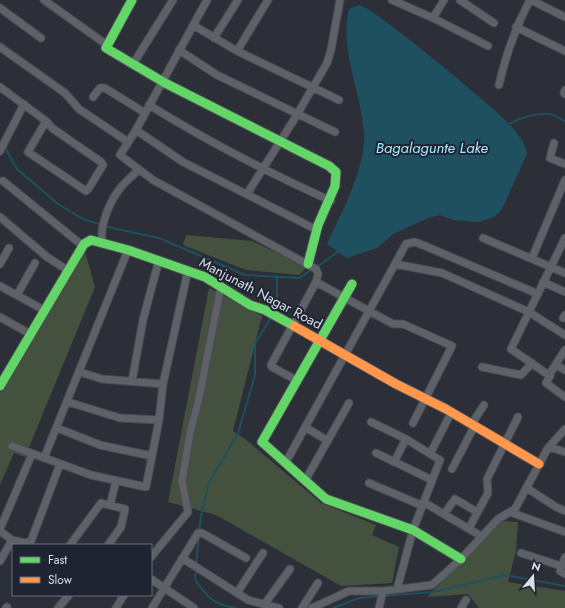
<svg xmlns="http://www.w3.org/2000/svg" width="565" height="608" font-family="Jost,sans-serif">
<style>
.green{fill:#45513f}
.water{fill:#1f5060}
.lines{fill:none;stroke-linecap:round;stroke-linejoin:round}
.stream{stroke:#1f5060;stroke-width:2}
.street-casing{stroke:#494b52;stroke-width:9}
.fast-casing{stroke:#494b52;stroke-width:11}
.slow-casing{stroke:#494b52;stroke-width:11}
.street{stroke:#5e6167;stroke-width:7}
.fast{stroke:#63d668;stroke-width:9}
.slow{stroke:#ff974d;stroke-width:9}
.labels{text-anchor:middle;stroke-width:4;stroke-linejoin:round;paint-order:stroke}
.street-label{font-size:14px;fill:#d9dde6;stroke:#1e2431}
.water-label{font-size:15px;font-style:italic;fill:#a5e7ff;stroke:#1e2431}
</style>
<rect width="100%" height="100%" fill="#2c2f37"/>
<path class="green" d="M186 235 252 241 307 267 299 275 246 270 183 245Z
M85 252 95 287 25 457 14 453 0 485V392Z
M209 288 262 316 233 431 245 439 321 503 376 525 372 535 399 547 392 583 341 586 216 515 168 502Z
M502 521 518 522 516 551 508 582 565 591V608H479L468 594 427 597Z"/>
<path class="water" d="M359 5C373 7 483 99 499 114 510 125 525 139 527 154L502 209 494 217 479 222 453 220 440 215 428 218 393 234 377 248 347 258 327 244C341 214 367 166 364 132 361 91 339 50 349 9Z"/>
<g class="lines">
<path class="stream" d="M507 125C519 118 540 111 554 115 557 116 561 120 565 121
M4 146 17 169 58 204 83 219 112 228 159 238 245 275 299 278 313 269
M317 267 339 251
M274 312 277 306V276
M199 532 201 516 209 483 238 433 255 375V344L271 317
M196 565 199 536
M196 570 195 580C208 597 213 605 236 608
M384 596 433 592 505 575 565 586
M333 608 359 598 379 596"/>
<g class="street-casing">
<path id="street" d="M44 0 107 45
M207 0 136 130 120 155 153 180 316 269 318 274 316 282 271 365 272 367 296 380
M392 0 433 18 488 46
M460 0 494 23
M531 0 565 17
M0 8 41 38
M433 18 444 0
M193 25 237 51 339 100
M516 27 565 51
M214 38 238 0
M0 47 65 93 79 109 128 142
M179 50 217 75 335 132
M237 51 268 0
M133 64 173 0
M499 85C506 54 515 28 530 0
M0 87 46 121 52 128 101 162 103 165 89 188 86 191 28 152 46 121
M565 90 564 93 565 94
M93 97 100 88H105L145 113
M149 105C207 141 269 173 331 201
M136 130 183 162 317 230
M554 143 550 158 565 164
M0 151 24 104
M3 181 83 246
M247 194 295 118 327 63 331 50 340 0
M0 217 47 257 69 271
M483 238 565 273
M565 238 511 349 550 376 546 383 565 397
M102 242C100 224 110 200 122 186 127 180 133 176 138 170
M532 258 565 180
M0 264 9 248
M395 264 442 273 529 312 565 335
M316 282 393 324H403L452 346 413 423
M543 282 565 292
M0 286 44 310
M17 295 35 263
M0 317 30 334
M563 318 565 315
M556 365 565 370
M482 367 521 375 532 363
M80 372 102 379 163 384
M549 375 565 350
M132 381 143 320 159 260
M68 402 120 418 159 420
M371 422 406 439 440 460 413 530 397 589
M471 425 484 405
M305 427 328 441
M57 428 100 445 152 456
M12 446 91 475 146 487 159 420 163 384 188 270
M549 447 565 452
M376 453 432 480
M430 454 451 413
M44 458 128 250
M286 462 406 244 415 242 425 246 538 294
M394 462 406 439
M452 469 474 427
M306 479 349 403
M369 483 423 506
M527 488 556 507 565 511
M425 503 481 536
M110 505 116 481
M510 512 565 532
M444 514 455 499 477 512
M469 528 488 493 487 479 518 417
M0 529 32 454
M0 531 12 540
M70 545 101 503 125 509 121 527 108 545
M521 553 561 566
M151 557 188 512 182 481 190 433 199 398 221 286
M565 557 560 571 565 574
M182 558 248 600 279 608
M0 561 12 540 25 543 31 541 60 464
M151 579 194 608
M237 593 263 553
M264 605 290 569
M6 608 7 607
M58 608 69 595
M116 608 124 595
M152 608 198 533H202L246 558
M302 608 318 583
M312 608 349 591H383L432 585 461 559 498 519 515 509 548 448 565 429
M379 608 383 591
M461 608 466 600"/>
</g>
<g class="fast-casing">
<path id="fast" d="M132 0 106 48 165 83 329 166 336 172 335 186 318 225 308 264
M352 284 262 442 326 499 413 530 461 559
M0 386 84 244 91 240 128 250 205 277 250 305 265 310 294 326"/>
</g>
<g class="slow-casing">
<path id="slow" d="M294 326 396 384 446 409 539 464"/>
</g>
<use href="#street" class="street"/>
<use href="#fast" class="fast"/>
<use href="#slow" class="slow"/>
</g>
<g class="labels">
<g class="street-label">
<text transform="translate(261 293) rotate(28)" y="5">Manjunath Nagar Road</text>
</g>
<g class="water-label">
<text x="432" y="153">Bagalagunte Lake</text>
</g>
</g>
<rect x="12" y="544" width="140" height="52" fill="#1e2431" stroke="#696e79"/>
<rect x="20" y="557" width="20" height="6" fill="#63d668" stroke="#696e79"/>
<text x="48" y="564" font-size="12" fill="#d9dde6">Fast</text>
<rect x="20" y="577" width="20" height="6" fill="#ff974d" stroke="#696e79"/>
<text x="48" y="584" font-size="12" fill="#d9dde6">Slow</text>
<g transform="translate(533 576) rotate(18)" stroke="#1e2431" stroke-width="3" paint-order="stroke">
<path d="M0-3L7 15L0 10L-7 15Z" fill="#d9dde6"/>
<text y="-6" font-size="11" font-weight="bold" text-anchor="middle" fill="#d9dde6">N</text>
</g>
</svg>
